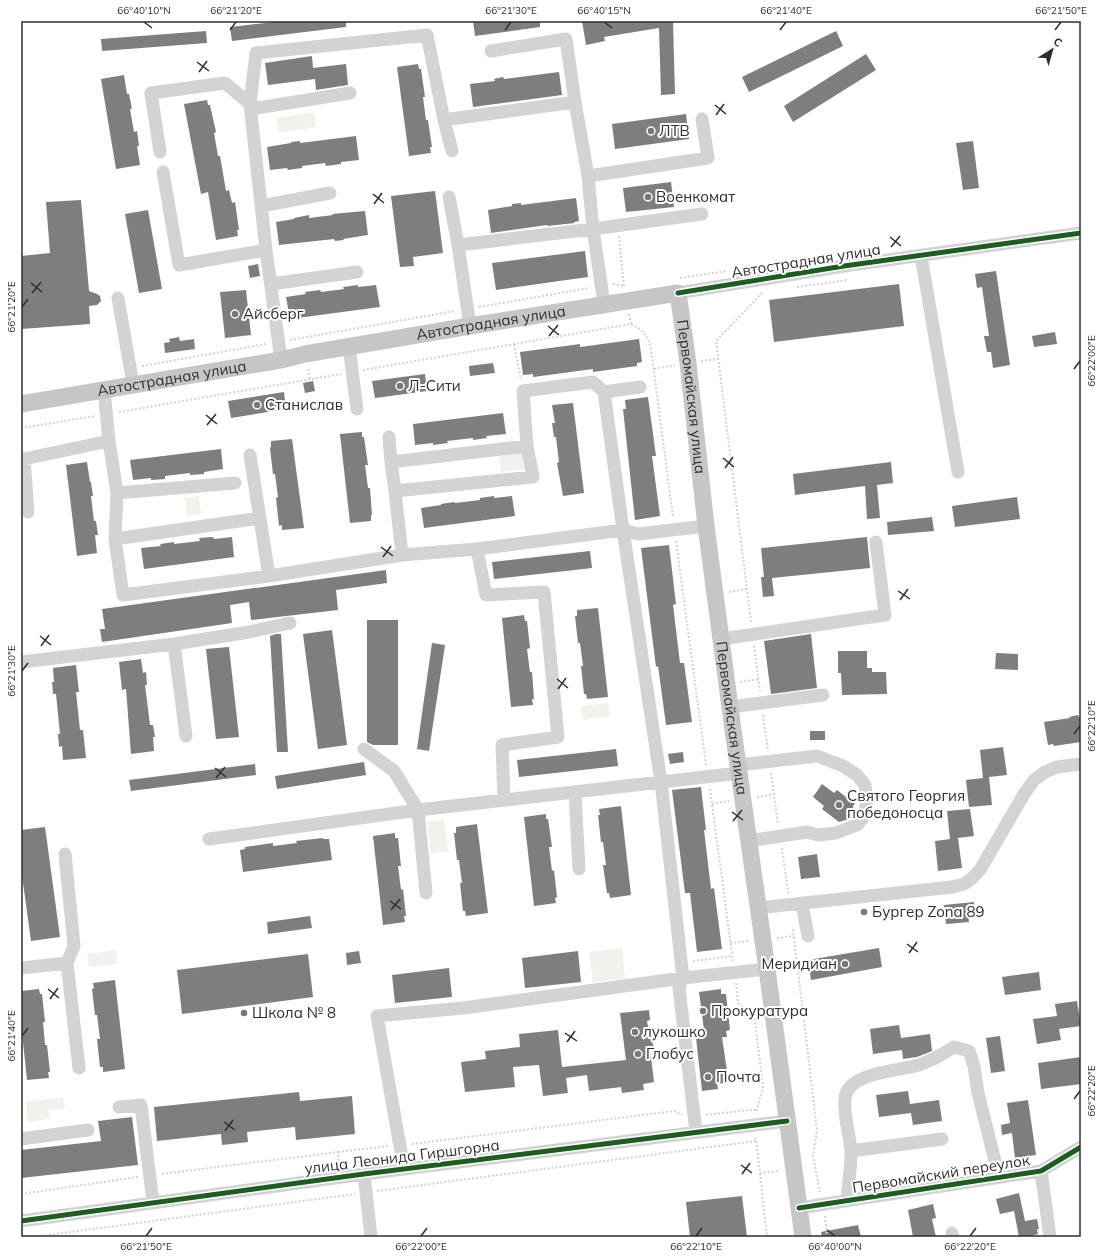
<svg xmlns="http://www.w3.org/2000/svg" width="1102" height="1258" font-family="Mulish,sans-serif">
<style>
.green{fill:#f0f3ec}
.building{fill:#7e7e7e}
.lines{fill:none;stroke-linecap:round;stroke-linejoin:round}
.path{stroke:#d2d2d2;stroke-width:2;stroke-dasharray:2 2;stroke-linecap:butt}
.minor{stroke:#d3d3d3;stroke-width:13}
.major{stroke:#c6c6c6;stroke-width:17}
.cycleway-casing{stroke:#fff;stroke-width:8}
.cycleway{stroke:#1b5e20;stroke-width:5}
.ticks{fill:none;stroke:#2e2e2e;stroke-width:1.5}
.poi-dot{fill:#777;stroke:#fff;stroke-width:1.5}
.labels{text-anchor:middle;stroke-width:4;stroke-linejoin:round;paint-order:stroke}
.poi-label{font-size:15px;fill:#2e2e2e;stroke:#fff;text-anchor:start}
.street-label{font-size:15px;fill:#2e2e2e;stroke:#fff}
.neatline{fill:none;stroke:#2e2e2e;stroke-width:1.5}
.ticks-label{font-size:10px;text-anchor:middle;fill:#2e2e2e}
</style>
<rect width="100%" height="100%" fill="#fff"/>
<path class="green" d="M314 112 316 127 279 133 276 118Z
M522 452 525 469 501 472 499 456Z
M199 496 201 514 187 516 185 498Z
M608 703 610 716 583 720 581 706Z
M444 820 448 851 431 854 427 822Z
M622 948 625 979 593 982 589 952Z
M116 950 117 964 89 967 87 954Z
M63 1097 65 1108 49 1111 50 1119 28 1122 26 1102Z"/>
<path class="building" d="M284 21H346V27L232 41 230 27Z
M473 21H540V27L475 36Z
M582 21H673L675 94 661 95 659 28 604 37 605 41 586 45Z
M206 31 207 43 102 51 101 39Z
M836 31 843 46 749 92 742 77Z
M866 54 876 70 793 122 784 106Z
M312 56 313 68 346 64 348 85 316 90 315 79 268 85 265 63Z
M418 64 419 69H421L425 97H423L426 120H428L432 147H430L431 153 409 156 397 67Z
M559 72 562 95 473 107 470 84 495 81 494 79 503 77 504 79Z
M124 75 127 94H129L132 109H130L134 132 137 131 139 146H137L140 165 116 169 101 79Z
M207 100 208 105H210L216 132 214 133 218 156H220L226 191 229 190 232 203 235 202 239 230H237L238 236 216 240 208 192 201 194 184 104Z
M686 114 689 139 615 149 612 124Z
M356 136 359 160 341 162V164L326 166 325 163 302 166V168L288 170 287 168 270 170 267 147 291 143V142L300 141V143Z
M973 141 979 188 963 190 956 143Z
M671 182 674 207 626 212 623 188Z
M435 191 443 253 413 257 414 266 400 267 391 196Z
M576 198 579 221 574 222 575 223 547 226V225L491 233 488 210 512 206V204L521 203V205Z
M81 200 89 291 97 294 100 296 101 301 97 305 89 306 90 324 21 329V256L50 253 46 202Z
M148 210 162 289 139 293 125 214Z
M365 211 368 235 343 239 344 240 335 241 334 239 279 245 276 222 294 219V218L309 215V218L333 215 332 214Z
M585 251 588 277 496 290 492 263Z
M258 264 260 276 250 278 248 266Z
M996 271 1010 365 993 368 991 352H987L984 336H989L982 287 977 288 975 274Z
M899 284 904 326 774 342 769 300Z
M358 285V287L376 285 380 307 290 319 286 297 306 294 305 292 320 290 321 292 344 289 343 287Z
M246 290 251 335 225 338 220 292Z
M1055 332 1057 344 1034 347 1032 336Z
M179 337 180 341 194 339 195 349 165 353 164 343 170 342 169 339Z
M639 339 642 362 637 363V366L593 372V369L533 377V374L523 375 520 352 580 344V347Z
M493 363 495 373 470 376 469 366Z
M425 374 427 391 375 398 372 381Z
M313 381 315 391 305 393 303 383Z
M284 392 286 409 231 418 228 401Z
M648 397 656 456H652L660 516 635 520 623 409H626L625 400Z
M573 403 584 493 563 496 557 463 559 462 556 437H554L552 423H555L552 405Z
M503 413 506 434 486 436 487 438 473 440V438L447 441 448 443 433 445V443L415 445 413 424Z
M362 432V437H364L368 465H365L368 488H370L372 515H371V521L350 523 340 434Z
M292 439 304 528 282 530V525L279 526 276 498 278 497 275 474H273L270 448 271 447V441Z
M221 449 223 469 204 472V474L190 475V473L165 476V479L151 480V478L133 480 130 460Z
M87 462 90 482H91L93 496H91L94 521H96L98 535H95L97 553 77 556 66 465Z
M891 462 893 483 877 485 880 518 867 519 865 486 795 495 793 474Z
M494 496V498L512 496 515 516 424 528 421 508 441 505V504L454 502 455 503 480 500V498Z
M1017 497 1020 519 955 527 952 506Z
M932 517 934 531 888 535 887 522Z
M213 537 214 539 232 537 234 557 144 569 141 548 161 546 160 544 174 542V544L200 541 199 538Z
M867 537 870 568 772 578 774 596 763 597 761 577H764L761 548Z
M669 545 676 604 673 605 680 663H684L692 722 666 725 658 666 656 667 641 548Z
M590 551 592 568 494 579 492 562Z
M386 570 387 583 336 590 338 610 251 620 249 602 230 605 232 623 102 642 100 629H105L102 609Z
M598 608 608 697 587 699 586 694H584L581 666H583L580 643H578L575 616H577V610Z
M524 615 525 621H527L530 648 527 649 530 672H532L534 699H532L533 705 511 707 502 618Z
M367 620H398V745H373L367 742Z
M332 630 347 745 318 749 303 634Z
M276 634H281L288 752H277L270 636Z
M811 634 817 688 771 694 764 641Z
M432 643 445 645 429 751 417 749Z
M229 647 239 737 216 739 206 649Z
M838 651H867V668H872V672H886L887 694 842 695 841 673H838Z
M996 653 1018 654V670L995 669Z
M141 659 143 673 146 672 147 685H145L150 725H153L155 737H153L154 751 131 754 126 689 122 690 119 662Z
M76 665 79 692H76L80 730H83L86 758 63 760 62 746 59 747 58 734H60L56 694H53L52 682H54L53 668Z
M1078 715 1079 717H1081V742L1054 746 1053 744 1048 745 1044 722 1070 718 1069 717Z
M810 731H825V740H810Z
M1003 747 1007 775 989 777 992 805 969 807 966 780 983 778 980 750Z
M616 749 618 766 519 777 517 760Z
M683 752 684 762 670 764 668 754Z
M364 762 366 775 277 789 275 776Z
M255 764 256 775 131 791 129 780Z
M822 784 834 793 837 790 855 804 853 806 854 816 852 818 839 822 822 809 824 806 813 797Z
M701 787 706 830H704L711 889 714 888 722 949 697 952 690 893H685L672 790Z
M621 806 631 895 610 898 609 893H607L603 865H606L603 842H601L598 815H600L599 809Z
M970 809 974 836 950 839 947 811Z
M546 814V819H548L552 847H549L552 871 554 870 557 897 555 898 556 903 534 906 524 817Z
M477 824 488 913 466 916 465 911H463L460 883H462L459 860H457L454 833H456V827Z
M45 827 60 937 31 941 21 868V830Z
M395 833V838H398L401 866H398L401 890 403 889 406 916H404L405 922 383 925 373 836Z
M323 838V839H329L332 860 243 872 240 850 245 849V847L273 843V846L297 843 296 841Z
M958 838 962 868 938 871 935 841Z
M817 854 820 877 801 879 798 857Z
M974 902 975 914H968L969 922 946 924 944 905Z
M310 916 312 928 268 934 267 922Z
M879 948 882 967 811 980 808 960Z
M359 951 361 963 347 965 346 953Z
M578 951 581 982 525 988 522 958Z
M308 954 313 997 182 1014 177 970Z
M449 968 452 997 395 1003 392 975Z
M1039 972 1041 990 1005 995 1002 977Z
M115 980 125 1069 103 1072V1067H100L97 1039H100L97 1015H95L92 989 94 988 93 983Z
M39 989 40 994H42L45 1022H43L45 1045H47L50 1072H48L49 1078 27 1080 21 1023V991Z
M721 989V994H726L730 1030 726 1031 727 1037H722L728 1078 723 1079 724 1083 717 1084 718 1089 702 1091 696 1038 705 1037 699 992Z
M1077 1001 1081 1026 1059 1029 1061 1040 1037 1044 1033 1019 1057 1016 1055 1004Z
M649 1010 650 1020 647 1021 650 1039H652L654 1049H650L654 1082 643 1084 644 1090 622 1093 621 1087 589 1091 587 1075 566 1078 568 1093 543 1096 539 1065 513 1067 515 1087 465 1092 461 1062 486 1059 485 1051 520 1047 519 1034 558 1030 562 1067 626 1060 620 1013Z
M899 1025 901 1038 930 1034 932 1051 917 1057 903 1059 902 1050 873 1054 870 1029Z
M1000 1036 1005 1071 991 1073 986 1038Z
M1081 1057V1084L1041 1089 1038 1063Z
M908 1091 910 1104 939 1100 942 1121 913 1125 911 1113 879 1117 876 1095Z
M299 1092 300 1101 352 1096 355 1134 296 1140 295 1127 247 1132 248 1142 222 1145 221 1134 157 1141 154 1107Z
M1028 1100 1036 1155 1015 1158 1012 1133 1002 1135 1001 1125 1010 1123 1007 1103Z
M132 1117 138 1165 21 1178V1150L101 1141 98 1121Z
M1019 1193 1025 1221 1037 1219 1039 1229H1037L1038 1234 1026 1237H1019L1014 1211 1000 1214 996 1199Z
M742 1196 747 1237H690L686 1202Z
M933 1204 936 1218 932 1219 936 1237H913L908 1210Z
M858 1225 861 1237H822L821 1232Z"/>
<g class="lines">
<path class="path" d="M619 236 624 286H626
M680 278 727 271
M613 284 624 286
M797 287 847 280 846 279
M479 307 589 288
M631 324C643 330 648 336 651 349L673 517
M290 340 455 311
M514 344 521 380
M701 361 718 359
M142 366 266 344
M308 369 310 379
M654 369 675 365
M363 370 631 324 629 314
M119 412 341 374
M21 428 95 416
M676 541 706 765
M729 592 747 589
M751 622 716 341 763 292
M754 646 760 691
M740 682 759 679
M763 715 768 751
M771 773 778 824
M710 789 733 961
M757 797 773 795
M712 804 729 801
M782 848 788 893
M793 929 817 1130 813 1156 820 1192
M777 938 794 936
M730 943 749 941
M693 961 732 956
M736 983 738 1003 754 1014 763 1087 756 1113
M706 1115 749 1110H757
M756 1141 760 1173 779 1171
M412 1144 675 1111 682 1115
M338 1152 388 1146
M760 1173 767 1237
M162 1174 338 1152 339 1164
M377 1191 756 1141 755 1137
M21 1194 138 1177
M825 1216 827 1237
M33 1237 355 1194"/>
<path class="minor" d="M491 51 566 39 575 102 588 176 593 229 604 304
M251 109 350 93
M444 120 575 102
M160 152 151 93 225 83 250 104
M163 172 179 265 266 250
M588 176 708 158 702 119
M449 197 458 245 470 326
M261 206 330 193
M458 245 593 229 702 214
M921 256 958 472
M271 284 357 272
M678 293 844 266 1081 233
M118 298 133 384
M349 347 357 409
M281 360 266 250 250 104 256 53 427 35 444 120 452 151
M640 387 604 392 623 530 661 782 683 978 679 988 696 1132
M104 390 109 441 117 493 115 539 123 595 269 576 402 555 477 549 623 530 638 534 706 526
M389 437 391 462
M250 455 269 576
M395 491 391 462 527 446
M117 493 235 483
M28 512 24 459 109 441
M115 539 260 518
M477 549 486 595 544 592 558 737 502 745 504 800
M402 555 395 491 533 477 527 446 523 391 593 382 604 392
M721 639 885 615 876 542
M174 644 186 736
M21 662 174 644 249 632 290 623
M730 707 823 695
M364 749 394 771 418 810 426 893
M738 765 817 756 843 766 857 775 865 785 867 802 863 818 857 825 836 833 818 835 807 832 748 841
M575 792 579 869
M209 839 418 810 739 773
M802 904 808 936
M758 908 952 887 964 884 971 879 980 870 1024 794 1034 780 1045 772 1057 767 1081 764
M67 963 79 1068
M21 968 67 963 74 946 65 854
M119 1107 141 1105 153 1203
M21 1139 88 1130
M851 1151 942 1139
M404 1169 377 1016 463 1008 683 978 767 969
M1041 1171 1050 1237
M364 1174 371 1237
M847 1201C848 1185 851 1168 851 1152 850 1134 843 1116 845 1098 848 1072 899 1071 919 1065 931 1061 943 1054 954 1047L969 1051 974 1066 978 1093 999 1177
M799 1208 1041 1171 1081 1147
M21 1221 364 1174 787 1121
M952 1233 953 1237"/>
<path class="major" id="s1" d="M21 404 281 360 305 354 470 326 678 293 688 363 706 526 733 730 767 969 803 1237"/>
<g class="cycleway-casing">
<path id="cycleway" d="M678 293 844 266 1081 233
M799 1208 1041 1171 1081 1147
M21 1221 364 1174 787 1121"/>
</g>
<use href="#cycleway" class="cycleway"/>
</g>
<path class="ticks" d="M144 22 152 28M604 22 612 28M230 30 236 22M505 30 511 22M780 30 786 22M1055 30 1061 22M197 62 209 71M199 72 207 61M715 105 726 114M716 115 724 104M373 194 384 203M374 204 382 193M890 237 901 246M891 247 900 236M31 283 42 292M32 293 41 282M22 307 28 299M548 326 559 335M549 336 558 325M1074 369 1080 361M206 415 217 424M207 425 216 414M723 458 734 467M725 468 733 457M381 547 393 556M383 557 391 546M898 591 910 599M900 600 908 589M40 636 51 645M41 646 49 635M22 671 28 663M557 679 568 688M558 689 566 678M1074 734 1080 726M215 768 226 777M216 778 225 767M732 812 743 820M733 821 742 810M390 901 401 909M391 910 400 899M907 944 918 952M909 953 917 942M48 989 59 998M50 999 58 988M565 1033 577 1041M22 1036 28 1028M567 1042 575 1031M1074 1099 1080 1091M224 1122 235 1130M225 1131 233 1120M741 1165 752 1173M742 1174 750 1163M827 1230 835 1236M146 1236 152 1228M421 1236 427 1228M696 1236 702 1228M970 1236 976 1228"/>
<g class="poi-dot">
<circle cx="651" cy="131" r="4"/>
<circle cx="648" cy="197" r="4"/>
<circle cx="235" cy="314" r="4"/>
<circle cx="400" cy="386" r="4"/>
<circle cx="257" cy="405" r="4"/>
<circle cx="839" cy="805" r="4"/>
<circle cx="864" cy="912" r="4"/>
<circle cx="845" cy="964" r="4"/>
<circle cx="703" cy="1011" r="4"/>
<circle cx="244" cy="1013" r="4"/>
<circle cx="635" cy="1032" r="4"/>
<circle cx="638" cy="1054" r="4"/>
<circle cx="708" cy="1077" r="4"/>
</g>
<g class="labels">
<g class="poi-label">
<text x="659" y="136">ЛТВ</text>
<text x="656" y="202">Военкомат</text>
<text x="243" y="319">Айсберг</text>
<text x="408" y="391">Л-Сити</text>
<text x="265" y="410">Станислав</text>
<text x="847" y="801">Святого Георгия<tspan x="847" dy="17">победоносца</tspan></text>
<text x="872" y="917">Бургер Zona 89</text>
<text x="837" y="969" text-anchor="end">Меридиан</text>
<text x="711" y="1016">Прокуратура</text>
<text x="252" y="1018">Школа № 8</text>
<text x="643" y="1037">лукошко</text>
<text x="646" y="1059">Глобус</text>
<text x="716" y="1082">Почта</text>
</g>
<g class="street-label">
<text transform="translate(806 261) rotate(-9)" y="5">Автострадная улица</text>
<text dy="5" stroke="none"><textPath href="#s1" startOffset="477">Автострадная улица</textPath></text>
<text dy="5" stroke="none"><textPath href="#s1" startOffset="153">Автострадная улица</textPath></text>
<text dy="5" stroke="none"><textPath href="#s1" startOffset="771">Первомайская улица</textPath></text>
<text dy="5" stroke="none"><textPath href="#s1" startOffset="1095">Первомайская улица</textPath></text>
<text transform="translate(402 1157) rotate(-7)" y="5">улица Леонида Гиршгорна</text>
<text transform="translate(941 1174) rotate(-9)" y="5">Первомайский переулок</text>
</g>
</g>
<rect width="1102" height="1258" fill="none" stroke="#ffffff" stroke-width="44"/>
<g transform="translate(1052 50) rotate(37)" stroke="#ffffff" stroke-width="3" paint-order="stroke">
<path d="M0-3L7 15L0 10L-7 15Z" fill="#2e2e2e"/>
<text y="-6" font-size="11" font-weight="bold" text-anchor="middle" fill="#2e2e2e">С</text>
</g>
<rect x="22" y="22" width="1058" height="1214" class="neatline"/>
<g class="ticks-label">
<text x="144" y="14">66°40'10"N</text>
<text x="236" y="14">66°21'20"E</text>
<text x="511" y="14">66°21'30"E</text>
<text x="604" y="14">66°40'15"N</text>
<text x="786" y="14">66°21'40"E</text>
<text x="1061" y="14">66°21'50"E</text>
<text transform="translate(11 307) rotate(-90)" y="4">66°21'20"E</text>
<text transform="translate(1091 361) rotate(-90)" y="4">66°22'00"E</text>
<text transform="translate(11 671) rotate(-90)" y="4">66°21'30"E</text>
<text transform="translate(1091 726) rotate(-90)" y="4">66°22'10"E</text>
<text transform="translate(11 1036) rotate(-90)" y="4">66°21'40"E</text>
<text transform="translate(1091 1091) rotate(-90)" y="4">66°22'20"E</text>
<text x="146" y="1250">66°21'50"E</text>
<text x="421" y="1250">66°22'00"E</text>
<text x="696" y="1250">66°22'10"E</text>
<text x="835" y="1250">66°40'00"N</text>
<text x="970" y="1250">66°22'20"E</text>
</g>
</svg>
